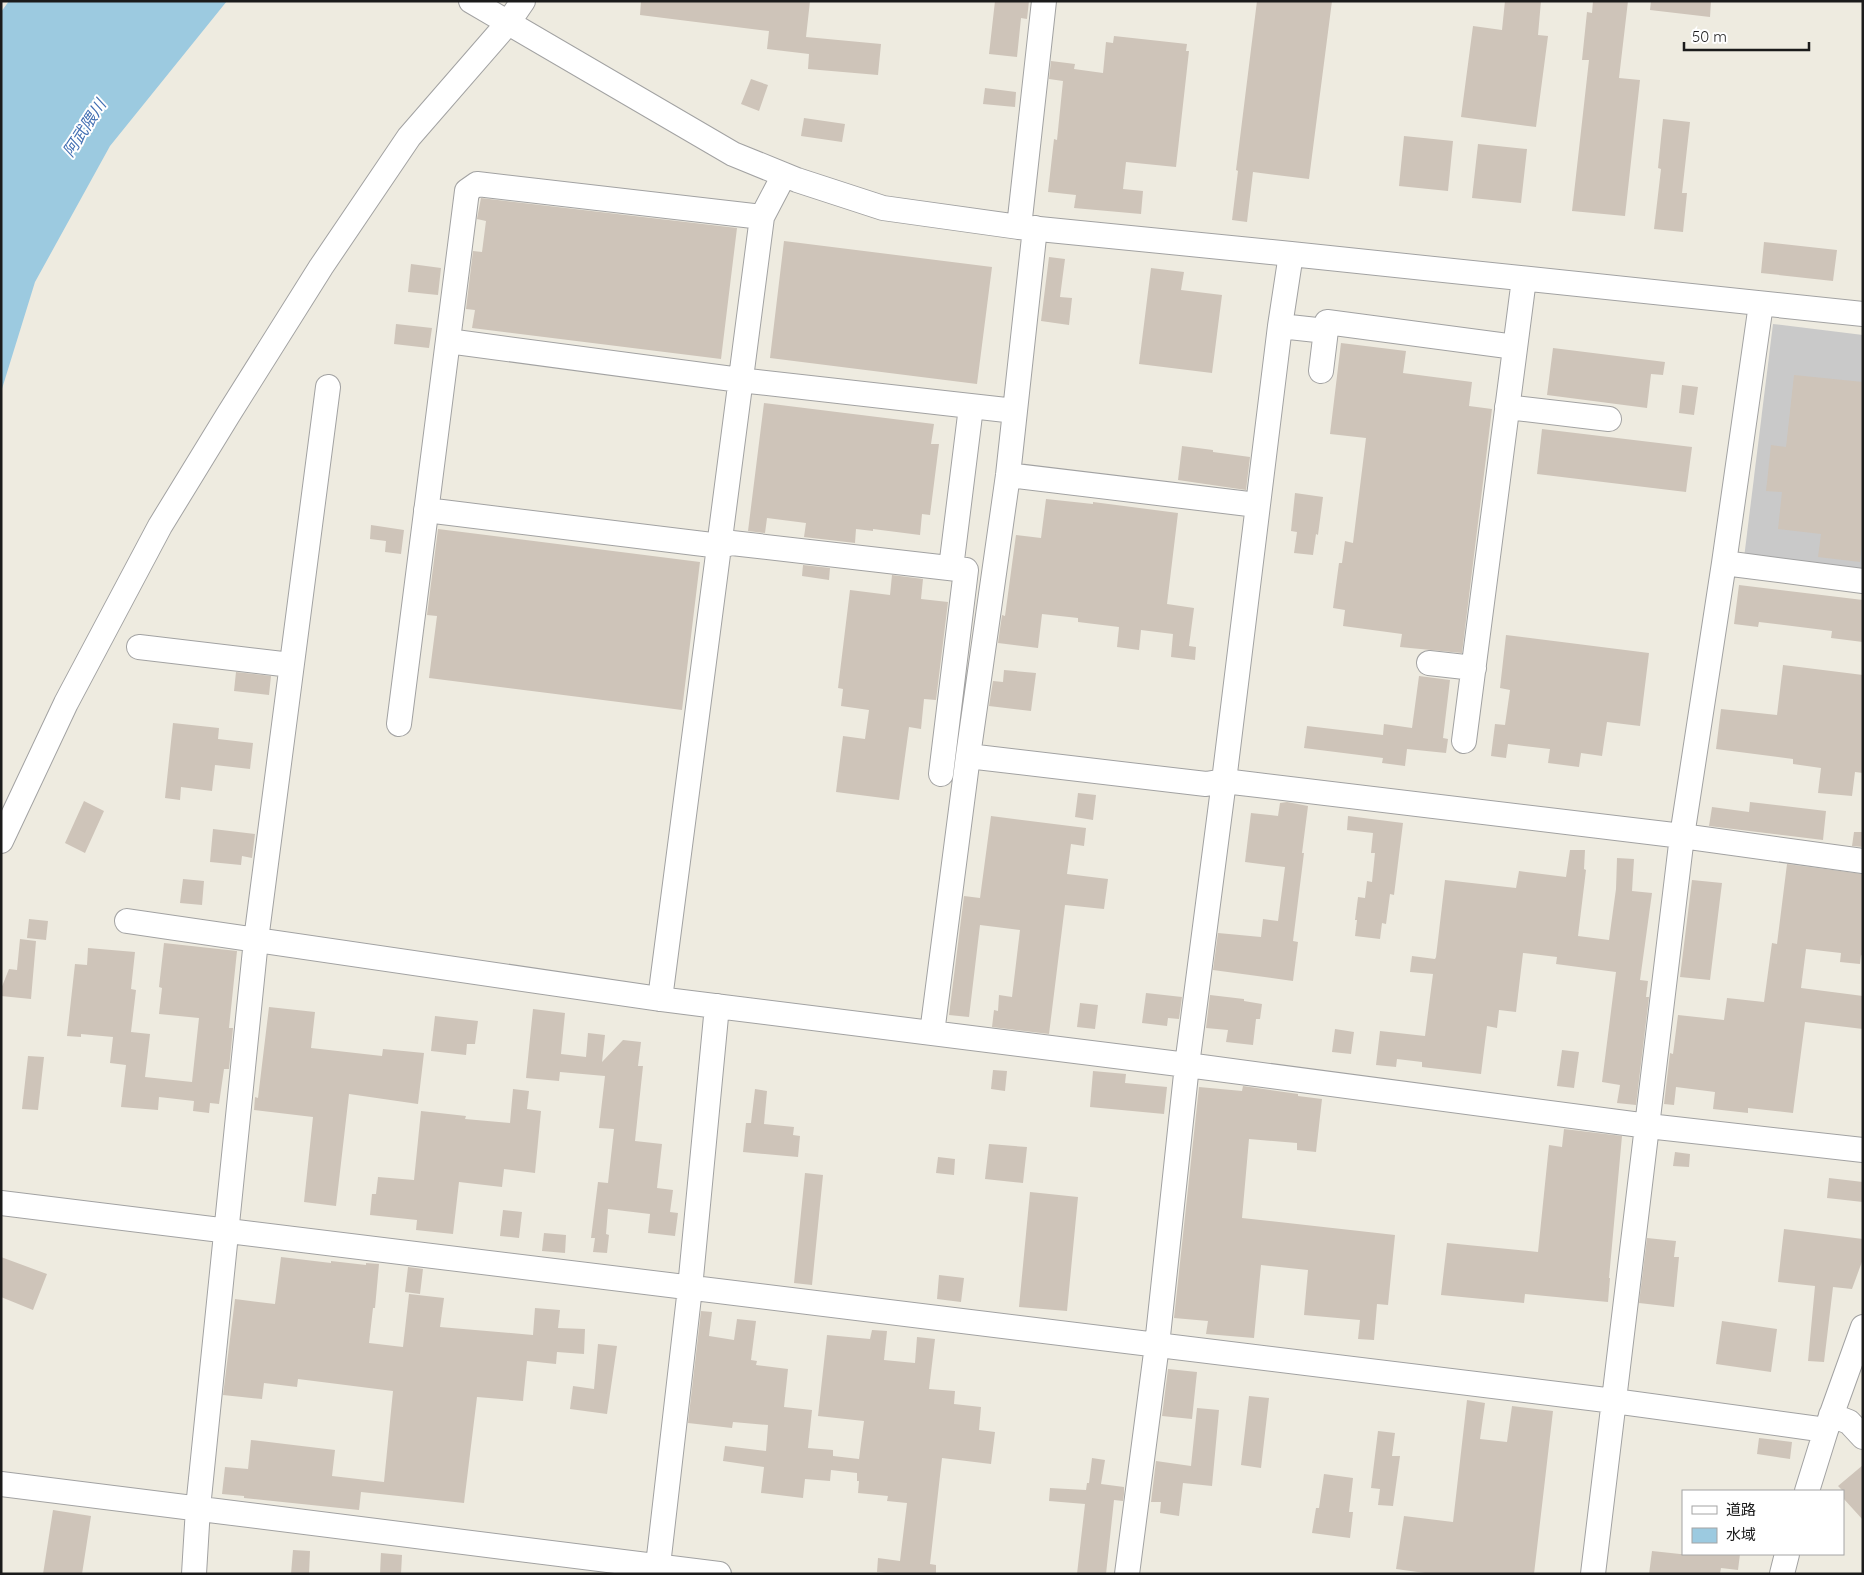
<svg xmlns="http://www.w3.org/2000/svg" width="1864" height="1575" font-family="Quicksand,'Noto Sans JP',sans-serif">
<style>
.religious{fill:#c9c9c9}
.water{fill:#9ccae0}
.building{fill:#cec4b9}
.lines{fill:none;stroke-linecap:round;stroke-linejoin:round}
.minor-casing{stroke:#a2a2a2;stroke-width:26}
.minor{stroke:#fff;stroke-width:24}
.labels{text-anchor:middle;stroke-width:4;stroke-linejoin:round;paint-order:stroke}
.water-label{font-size:16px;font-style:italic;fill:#416eb2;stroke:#fff}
</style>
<rect width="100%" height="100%" fill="#eeebe0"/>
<path class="religious" d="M1773 324 1863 335V572L1744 558Z"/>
<path class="water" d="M9 1H227L110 146 35 282 1 392V12Z"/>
<path class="building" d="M641 1H810L806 37 881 44 878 75 808 69 809 54 767 49 769 31 640 15Z
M995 1H1029L1027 19 1021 18 1017 57 989 54Z
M1257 1H1332L1309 179 1253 172 1247 222 1232 220 1238 171 1236 170Z
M1505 1H1541L1538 35 1548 36 1536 127 1461 117 1473 26 1502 30Z
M1593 1H1628L1619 78 1640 80 1625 216 1572 211 1589 60H1582L1587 12 1592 13Z
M1651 1H1711L1710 17 1650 10Z
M1114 36 1187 44 1186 51H1189L1176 167 1126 162 1123 189 1143 191 1141 214 1074 208 1076 195 1048 192 1054 139 1057 140 1063 81 1049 79 1051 61 1075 64 1074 69 1103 73 1106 42 1113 43Z
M751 79 768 85 759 111 741 104Z
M985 88 1016 92 1015 107 983 104Z
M804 118 845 124 842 142 801 136Z
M1663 119 1690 122 1682 193H1687L1683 232 1654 229 1661 169 1658 168Z
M1404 136 1453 141 1448 191 1399 186Z
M1478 144 1527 149 1521 203 1472 198Z
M481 198 737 228 721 359 472 328 475 310 466 309 473 251 482 252 486 221 477 219Z
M784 241 992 267 977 384 770 358Z
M1764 242 1837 250 1833 281 1761 273Z
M1049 257 1065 259 1060 297 1072 298 1069 325 1041 321Z
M411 264 441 268 438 295 408 292Z
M1151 268 1184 272 1181 290 1222 295 1212 373 1139 364Z
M396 324 432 328 429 348 394 344Z
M1341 343 1406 351 1403 373 1472 382 1469 406 1492 409 1462 653 1400 647 1402 634 1343 626 1345 610 1333 608 1339 563H1342L1345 541 1353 543 1366 438 1330 434Z
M1553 348 1665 362 1663 375 1651 374 1647 408 1547 395Z
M1794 375 1863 382V537L1860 562 1818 557 1821 534 1778 529 1782 492 1766 491 1771 445 1786 447Z
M1682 385 1698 387 1694 415 1679 413Z
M764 403 934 424 931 444H939L930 515 922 514 920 535 873 529V531L856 529 855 543 804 537 806 523 767 518 765 533 748 531Z
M1542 429 1692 447 1686 492 1537 474Z
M1182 446 1213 450V452L1250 457 1246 490 1178 480Z
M1295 493 1323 497 1318 535 1316 534 1313 555 1294 553 1297 532 1291 531Z
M1046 499 1093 504V502L1178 513 1167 604 1194 608 1189 646 1196 647 1195 660 1171 657 1173 634 1141 630 1139 650 1117 647 1119 627 1078 622V618L1042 614 1038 648 998 643 1002 615 1005 616 1016 535 1041 538Z
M371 525 404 530 401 554 385 552 386 541 370 539Z
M438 529 700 562 682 710 429 678 437 616 427 615Z
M803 565 830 568 829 580 802 576Z
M892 575 923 579 921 599 948 602 936 700 924 699 921 729 909 727 899 800 836 792 843 736 865 739 869 710 841 706 843 689 838 688 850 590 890 595Z
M1739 585 1863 600V642L1831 638 1832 631 1759 622 1758 627 1734 624Z
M1506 635 1649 653 1640 726 1607 722 1602 756 1581 753 1579 767 1548 763 1550 749 1508 744 1506 758 1491 756 1495 724 1505 725 1510 690 1500 688Z
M1783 665 1863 675V773L1855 772 1852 796 1818 793 1821 768 1793 764V759L1716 749 1721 709 1777 715Z
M1004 670 1036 673 1031 711 989 706 993 681 1003 682Z
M236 672 271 676 269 695 234 691Z
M1419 676 1450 680 1443 738 1448 739 1446 753 1407 749 1405 766 1382 763 1383 758 1304 748 1307 726 1383 735 1384 724 1412 728Z
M173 723 219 728 218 739 253 743 250 769 215 765 212 791 181 787 180 800 165 798Z
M1078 793 1096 795 1093 820 1075 817Z
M84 801 104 811 85 853 65 843Z
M1287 802 1308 806 1302 853H1304L1293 941 1298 942 1293 981 1213 970 1218 933 1261 937 1263 919 1278 921 1285 867 1245 862 1251 813 1278 816 1280 803Z
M1750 802 1826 811 1823 840 1709 826 1712 807 1749 812Z
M991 816 1086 828 1084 846 1071 844 1067 874 1108 879 1104 909 1065 905 1049 1034 992 1027 994 1010 998 1011 999 995 1012 997 1020 930 980 925 969 1017 949 1015 964 896 980 898Z
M1348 816 1403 823 1394 895 1390 894 1386 924 1382 923 1380 939 1355 936 1357 920H1355L1358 897 1365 898 1367 881 1372 882 1375 853H1371L1373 833 1347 830Z
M213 829 255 834 252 858 242 856 241 865 210 862Z
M1854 832H1863V847L1852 846Z
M1570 850H1585L1584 869 1586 870 1578 936 1609 940 1616 889 1617 858 1634 859 1632 891 1652 893 1640 980 1648 981 1646 997H1649L1636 1105 1617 1103 1620 1085 1602 1082 1616 972 1556 964 1557 957 1523 953 1516 1012 1499 1010 1497 1028 1487 1026 1481 1074 1422 1067V1062L1397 1059 1396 1067 1376 1065 1380 1031 1425 1036 1433 974 1410 972 1412 956 1435 959 1436 957 1445 880 1516 888 1519 871 1566 877Z
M1787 864 1863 874V956L1861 955 1860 964 1840 962 1841 953 1806 949 1801 988 1863 996V1029L1805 1022 1793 1113 1748 1108V1113L1713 1109 1715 1092 1676 1087 1674 1105 1664 1104 1670 1053 1673 1054 1678 1015 1724 1020 1727 998 1764 1002 1772 943 1777 944Z
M183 879 204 881 202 905 180 903Z
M1692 880 1722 883 1710 980 1680 977Z
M29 919 48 921 46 940 27 938Z
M20 939 36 941 31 999 1 996V989L9 969 17 970Z
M164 943 237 951 229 1028H233L229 1069H224L219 1104 210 1103 209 1113 193 1111 194 1101 159 1097 158 1110 121 1107 126 1065 110 1063 113 1037 81 1034V1037L67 1036 75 964 87 965 88 948 135 952 131 989 136 990 131 1032 150 1034 145 1077 192 1082 199 1018 159 1014 162 988 159 987Z
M1146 993 1182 997 1179 1019 1168 1018 1167 1026 1142 1023Z
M1210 995 1244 999V1001L1262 1004 1260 1019H1256L1253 1045 1226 1042 1228 1030 1206 1028Z
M1080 1003 1098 1005 1095 1029 1077 1027Z
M269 1007 315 1012 311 1048 382 1056 383 1049 424 1053 418 1104 349 1094 336 1206 304 1202 313 1117 254 1110 255 1097 258 1098Z
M533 1009 565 1013 561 1054 586 1057 588 1033 605 1035 602 1062 623 1040 641 1042 638 1066H643L635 1141 662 1144 657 1188 673 1190 670 1212 678 1213 675 1236 648 1233 650 1214 608 1209 606 1234 609 1235 607 1253 593 1252 595 1238H591L598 1182 608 1183 614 1129 599 1128 605 1076 560 1072 559 1081 526 1078Z
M435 1016 478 1021 475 1044H467L466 1055 431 1051Z
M1335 1029 1354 1032 1351 1054 1332 1052Z
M1562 1050 1579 1052 1574 1088 1557 1086Z
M28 1056 44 1057 38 1110 22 1109Z
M993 1070 1007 1071 1005 1091 991 1089Z
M1093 1071 1126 1074 1125 1083 1167 1087 1164 1114 1090 1107Z
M1243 1086 1298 1094V1096L1322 1099 1316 1152 1297 1150V1143L1249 1139 1242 1218 1395 1235 1388 1305 1377 1304 1374 1340 1358 1339 1360 1320 1304 1315 1308 1270 1261 1265 1254 1338 1206 1334 1208 1321 1174 1318 1199 1087 1242 1091Z
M513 1089 529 1091 527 1109 541 1111 535 1173 504 1169 502 1187 459 1182 453 1234 416 1230 417 1220 370 1215 372 1194H376L378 1177 414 1180 421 1111 466 1116 465 1119 510 1123Z
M755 1089 767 1091 764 1124 794 1127 793 1135 800 1136 798 1157 743 1152 746 1123H751Z
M1564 1129 1622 1136 1609 1278H1610L1608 1302 1525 1294 1524 1303 1441 1295 1447 1243 1538 1252 1549 1145 1562 1147Z
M989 1144 1027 1147 1023 1183 985 1179Z
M1675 1152 1690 1154 1689 1167 1673 1166Z
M938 1157 955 1159 954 1175 936 1173Z
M805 1173 823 1175 812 1285 794 1283Z
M1829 1178 1863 1182V1202L1827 1198Z
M1030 1192 1078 1197 1067 1311 1019 1307Z
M503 1210 522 1212 519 1238 500 1236Z
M1784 1229 1863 1239V1259L1852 1289 1833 1287 1824 1362 1808 1361 1815 1286 1778 1282Z
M544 1233 566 1235 565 1253 542 1251Z
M1647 1238 1676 1241 1674 1257H1679L1674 1307 1639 1303Z
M1 1257 47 1274 33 1310 1 1297Z
M281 1257 331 1263V1261L366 1265V1263L379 1264 375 1308H373L369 1343 403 1347 409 1294 444 1298 440 1327 533 1335 535 1308 560 1310 558 1328 585 1329 584 1354 557 1352 556 1364 527 1361 523 1401 477 1397 464 1503 361 1492 359 1510 244 1498V1496L222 1494 225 1467 248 1469 251 1440 335 1450 332 1476 384 1482 393 1391 298 1379 297 1387 264 1383 262 1399 223 1395 235 1299 275 1304Z
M408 1267 423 1269 420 1294 405 1292Z
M939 1275 964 1278 961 1302 937 1299Z
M701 1311 712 1312 709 1336 734 1340 737 1319 756 1321 751 1360 757 1361 756 1365 788 1369 784 1407 812 1410 808 1448 833 1450V1456L859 1459 864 1421 818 1416 827 1335 870 1339 872 1330 887 1331 884 1360 915 1363 917 1337 935 1339 929 1389 955 1391 954 1404 981 1407 979 1430 995 1432 991 1464 942 1458 930 1564 936 1565V1574H896L877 1572 878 1558 900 1561 907 1503 887 1501 888 1496 858 1493 859 1481H857V1473L831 1470 830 1481 805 1479 803 1498 761 1493 764 1467 723 1461 725 1446 766 1451 768 1425 733 1422 732 1428 688 1423Z
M1722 1321 1777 1329 1771 1372 1716 1364Z
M598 1344 617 1346 607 1414 570 1409 573 1386 594 1389Z
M1168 1369 1197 1372 1192 1419 1162 1416Z
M1249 1396 1269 1398 1261 1468 1241 1465Z
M1467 1400 1485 1403 1480 1439 1507 1442 1512 1406 1553 1411 1534 1574H1432L1396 1569 1404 1516 1453 1522Z
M1197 1408 1219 1410 1212 1486 1183 1483 1179 1516 1160 1513 1161 1502H1151L1156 1461 1191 1466Z
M1378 1431 1395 1433 1392 1456H1400L1393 1506 1378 1505 1380 1489 1371 1488Z
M1759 1438 1792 1442 1790 1459 1757 1454Z
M1092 1458 1105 1460 1101 1484 1124 1487V1494L1123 1501 1114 1500 1106 1574H1077L1085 1504 1049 1501 1050 1488 1086 1490 1087 1483H1089Z
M1863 1465V1520L1843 1498V1491L1838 1486Z
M1324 1474 1353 1478 1349 1512H1353L1350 1538 1312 1533 1316 1508H1319Z
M53 1510 91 1516 82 1574H43Z
M293 1550 310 1551 309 1574H291Z
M1652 1551 1680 1554H1740L1738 1570 1721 1568 1720 1574H1649Z
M381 1553 402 1555 401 1574H380Z"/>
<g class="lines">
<g class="minor-casing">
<path id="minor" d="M471 1 733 154 797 180 883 208 1019 227 1291 254 1863 314
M1019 227 1044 1
M1280 326 1326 331
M448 341 740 380 1015 411
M1321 371 1327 322 1515 347
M1507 407 1609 419
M1008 475 1257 505
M426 510 720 546 732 543 966 570 941 774
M1724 563 1863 581
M951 568 971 407
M139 647 291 665
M1429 663 1474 668
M399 724 467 191 477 184 762 217
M1464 741 1524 279
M968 756 1206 784 1224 781 1682 836 1863 861
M1 841 66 703 160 526 228 415 321 267 409 137 508 23 523 1
M127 921 660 999 1187 1065 1648 1126 1863 1150
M660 999 762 217 784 175
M932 1033 968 756 1008 475 1035 228
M1 1203 1614 1401 1826 1430
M1831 1415 1849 1422 1863 1437
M1 1484 719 1574
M1807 1491 1826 1430 1863 1327
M194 1574 198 1508 256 940 328 387
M657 1574 690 1288 717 1006
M1127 1574 1157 1345 1187 1065 1224 781 1280 326 1291 254
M1593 1574 1682 836 1724 563 1761 304
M1782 1574 1787 1554"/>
</g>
<use href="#minor" class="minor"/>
</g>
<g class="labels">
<g class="water-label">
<text transform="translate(84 128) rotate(-57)" y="6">阿武隈川</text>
</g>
</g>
<rect width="1864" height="1575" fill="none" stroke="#1b1b1b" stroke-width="5"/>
<rect x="1682" y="1490" width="162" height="65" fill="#ffffff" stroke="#a4a4a4"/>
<rect x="1692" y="1506" width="25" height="8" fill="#ffffff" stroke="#a4a4a4"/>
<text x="1726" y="1515" font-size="15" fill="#1b1b1b">道路</text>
<rect x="1692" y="1528" width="25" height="15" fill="#9ccae0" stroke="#a4a4a4"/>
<text x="1726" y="1540" font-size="15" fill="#1b1b1b">水域</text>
<path d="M1684 42v8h125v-8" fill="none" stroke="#1b1b1b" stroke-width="2.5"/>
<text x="1692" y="42" font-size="15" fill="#1b1b1b" stroke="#ffffff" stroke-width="4" paint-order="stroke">50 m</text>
</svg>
